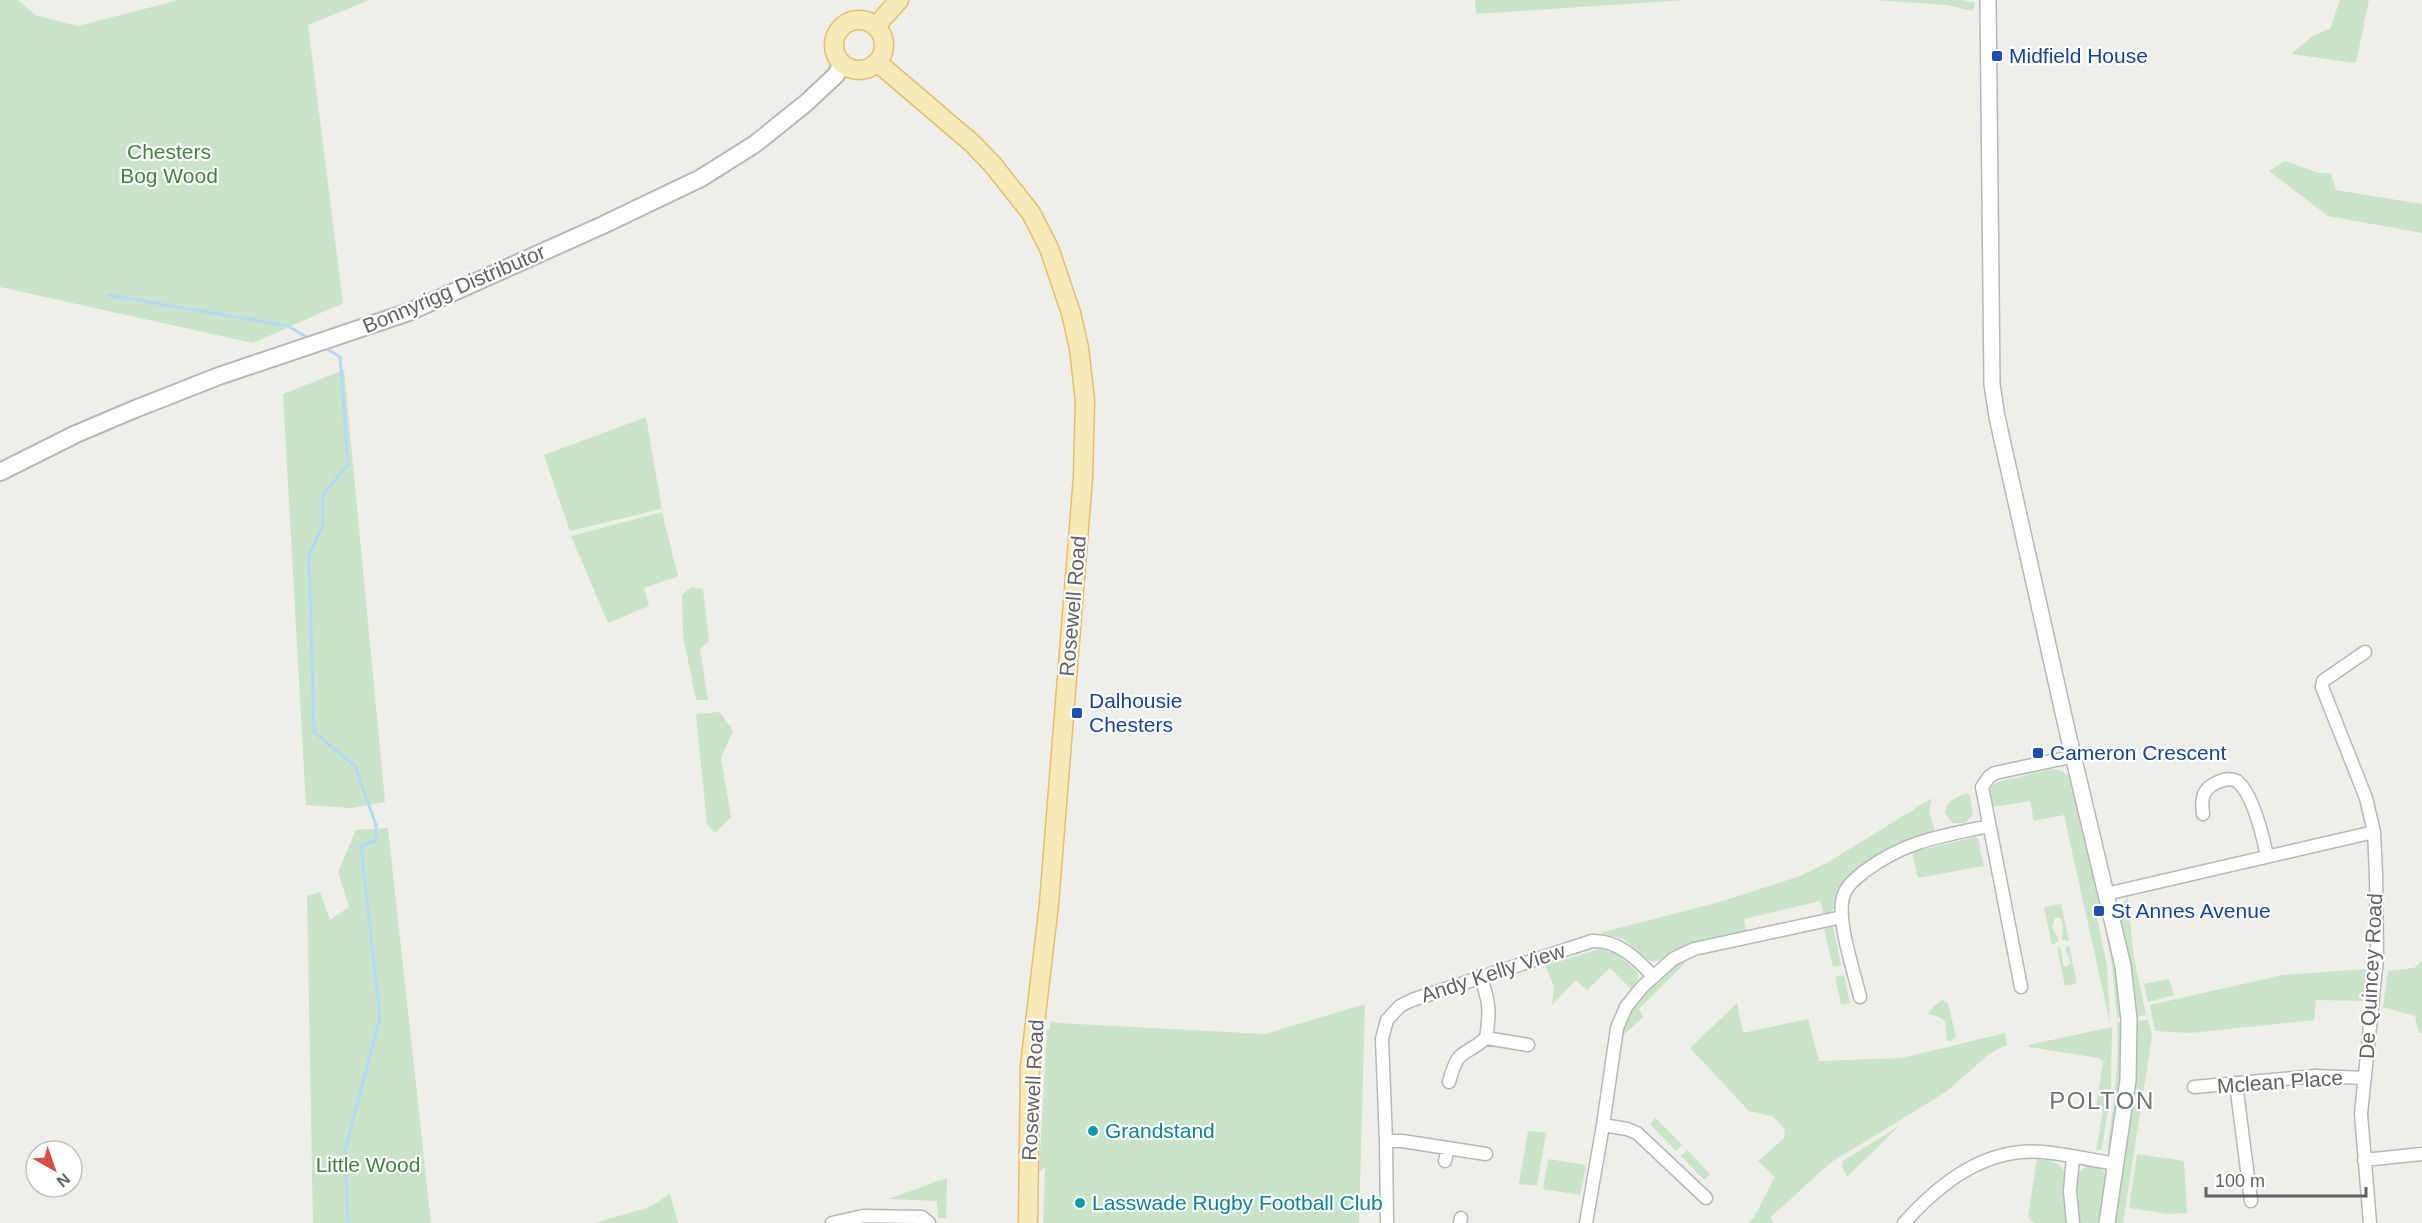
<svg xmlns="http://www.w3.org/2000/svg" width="2422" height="1223" font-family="Helvetica,sans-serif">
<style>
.green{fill:#c9e4c8}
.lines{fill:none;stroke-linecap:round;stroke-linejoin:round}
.stream{stroke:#b2daf6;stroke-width:3}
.minor-casing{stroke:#b5b8bb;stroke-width:15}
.tertiary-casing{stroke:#b5b8bb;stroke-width:18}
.secondary-casing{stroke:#b4b7bb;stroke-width:20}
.primary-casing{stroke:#e3be6e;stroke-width:21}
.minor{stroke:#fff;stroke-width:12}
.tertiary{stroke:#fff;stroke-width:15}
.secondary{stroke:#fff;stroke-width:16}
.primary{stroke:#f7eab6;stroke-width:18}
.transit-dot{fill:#1a4fb4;stroke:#fff;stroke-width:2}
.culture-dot{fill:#0f9aa8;stroke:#fff;stroke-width:2}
.labels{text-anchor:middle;stroke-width:4.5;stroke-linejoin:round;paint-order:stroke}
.transit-label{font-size:21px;fill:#164399;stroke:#fff;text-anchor:start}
.park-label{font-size:21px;fill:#408441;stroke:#fff}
.street-label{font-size:21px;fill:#5f6366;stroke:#fff}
.culture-label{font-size:21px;fill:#0d838f;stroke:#fff;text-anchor:start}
.quarter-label{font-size:24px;letter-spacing:1.5px;fill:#707578;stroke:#fff}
</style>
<rect width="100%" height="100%" fill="#f0eee8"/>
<path class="green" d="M0 0H18L35 15 78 26 179 0H369L308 25 343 303 253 343 0 287Z
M1475 0H1687L1476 14Z
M1873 0H1962L1975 3 1973 11 1947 5Z
M2340 0H2369L2356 63 2291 54 2313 36 2330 29Z
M2285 161 2319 173H2331L2336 190 2422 204V233L2328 216 2269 171Z
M344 370 385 802 352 808 306 805 283 394Z
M646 417 662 509 570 531 544 455Z
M662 512 678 576 644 588 649 606 608 623 571 536Z
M691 587 703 589 709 641 700 649 708 700H696L683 635 682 595Z
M720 712 733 731 721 758 731 817 715 833 707 824 696 714Z
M2052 769 2062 771 2071 777C2077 800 2108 897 2096 913L2107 966 2110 1023 2064 815 2034 821 2030 801 1995 807 1991 804 1988 794 1993 785 1998 782Z
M1967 793 1970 796 1973 815 1965 823H1952L1945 813C1946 800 1956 798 1967 793Z
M1932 798 1929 812 1935 831C1928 834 1920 835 1912 838 1897 844 1859 866 1848 877 1837 890 1842 909 1824 915L1820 901 1744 919 1746 929 1743 933 1653 962 1648 960 1624 939 1600 933 1723 901 1800 876 1827 863Z
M388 828 431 1223H313L307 896 320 892 330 920 349 907 338 872 356 830Z
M1975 837 1978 839 1984 866 1918 878 1912 852Z
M2128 898 2133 953 2146 1015 2135 1017 2131 972 2119 917 2121 904Z
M2061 904 2069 941 2062 940 2063 925 2061 919 2055 917 2052 927 2059 941 2052 945 2044 907Z
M1833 927 1841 965 1833 967 1824 928Z
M2107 938 2115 957 2123 1018 2117 1017 2112 965Z
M2069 945 2077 983 2065 986 2057 947 2061 949 2063 965 2066 967 2071 963 2065 949Z
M1600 949 1619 955 1638 973V979L1633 985 1636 987 1632 990 1610 968 1587 990 1576 980 1552 1005 1554 986 1545 965Z
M1682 961 1685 963 1639 1009 1643 1017 1622 1036C1626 1003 1655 978 1682 961Z
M2422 961V1033H2419L2415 1016 2383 1007 2388 971 2414 968Z
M2367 969 2364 1001 2316 1000 2314 1020 2190 1033 2155 1031 2150 1005 2283 975Z
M1844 975 1850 1003 1841 1005 1835 977Z
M2169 979 2174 995 2148 1002 2144 984Z
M1942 1000 1948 1003 1956 1037 1951 1041H1947C1944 1019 1951 1020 1928 1014L1933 1007Z
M1737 1003 1743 1033 1808 1019 1819 1061 1902 1058 2005 1033 2007 1045 1989 1054 1946 1092 1830 1163 1770 1218 1774 1223H1748L1754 1217 1775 1177 1758 1161 1784 1138 1785 1129 1772 1116 1749 1111 1690 1048Z
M1365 1004 1359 1223H1043L1045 1167 1039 1171 1047 1030 1050 1029V1021L1058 1023 1265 1034Z
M2148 1020 2152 1036 2123 1223H2114L2136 1076 2137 1021Z
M2117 1022H2123V1066L2113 1145 2107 1151C2113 1108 2120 1066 2117 1022Z
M2112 1027 2111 1088 2102 1149 2096 1151 2103 1111 2097 1109 2096 1106 2103 1062 2099 1058 2029 1047V1045Z
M1655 1118 1682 1145 1676 1151 1650 1124Z
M1899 1126 1847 1177 1842 1166 1843 1161Z
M1528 1131 1546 1133 1537 1186 1519 1184Z
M1687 1150 1710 1174 1704 1180 1681 1156Z
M2137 1154 2184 1161 2187 1213 2167 1214 2129 1208Z
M1548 1159 1586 1165 1580 1195 1543 1189Z
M2037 1159C2047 1161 2059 1161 2064 1171L2066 1223H2034L2028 1217Z
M2088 1165C2098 1165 2104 1171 2108 1179L2101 1223H2078C2076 1205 2069 1175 2088 1165Z
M947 1178 946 1218H938L937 1201 888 1199Z
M670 1194 678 1223H594L647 1208Z"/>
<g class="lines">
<path class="stream" d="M108 295 288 326 310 339
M324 347 340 357 348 465 323 494V525L309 555 314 732 355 766 376 825V841L361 846 380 1017 345 1151 348 1223"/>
<g class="minor-casing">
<path id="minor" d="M2365 652 2323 681 2322 687 2366 798 2374 832 2376 874 2377 958 2361 1114 2370 1223
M2203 814C2201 798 2202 789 2218 782 2225 779 2229 778 2237 781 2253 794 2263 837 2267 856
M2106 894 2374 832
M1480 976C1490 1002 1490 1012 1486 1038
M2021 987 1982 787 1989 777 1995 773 2075 756
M1860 997C1854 972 1839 927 1842 903 1843 888 1854 880 1865 871 1905 841 1941 836 1989 826
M1449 1082C1459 1046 1462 1059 1486 1038L1528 1045
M2236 1084 2251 1201
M2194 1087 2316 1076 2365 1078
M1603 1125 1627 1129 1637 1133 1706 1198
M1386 1141H1402L1486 1154
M2364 1160 2422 1154
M1445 1161 1448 1148
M832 1223 863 1216 922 1217 929 1223
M1387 1223 1386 1141 1382 1039 1387 1020 1400 1006 1412 1000 1592 941C1618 940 1636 958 1653 976
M1460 1223 1461 1218
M1586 1223 1603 1125 1617 1028 1626 1007 1642 987 1673 959 1694 949 1842 917
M1904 1223C1940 1183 1985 1147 2043 1152 2067 1154 2091 1160 2116 1164
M2073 1223 2070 1191 2073 1157"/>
</g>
<g class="tertiary-casing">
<path id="tertiary" d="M1988 0 1992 384 1997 417 2067 730 2123 966 2129 1019 2128 1080 2107 1223"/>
</g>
<g class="secondary-casing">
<path id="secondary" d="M0 472 76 434 135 409 219 376 409 312 603 225 701 178 755 144 806 103 836 75 842 63"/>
</g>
<g class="primary-casing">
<path id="primary" d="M834 45a25 25 0 1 1 50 0a25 25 0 1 1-50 0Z
M876 26 899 0
M877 62 973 144 993 165 1031 213 1049 248 1071 313 1079 348 1085 401 1083 477 1049 904 1030 1066 1028 1223"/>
</g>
<use href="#minor" class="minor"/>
<use href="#tertiary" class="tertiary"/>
<use href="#secondary" class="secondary"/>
<use href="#primary" class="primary"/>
</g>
<g class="transit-dot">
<rect x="1991" y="50" width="12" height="12" rx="3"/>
<rect x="1071" y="707" width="12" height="12" rx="3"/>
<rect x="2032" y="747" width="12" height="12" rx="3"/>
<rect x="2093" y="905" width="12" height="12" rx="3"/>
</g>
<g class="culture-dot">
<circle cx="1093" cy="1131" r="6"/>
<circle cx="1080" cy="1203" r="6"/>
</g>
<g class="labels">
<g class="transit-label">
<text x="2009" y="63">Midfield House</text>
<text x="1089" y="708">Dalhousie<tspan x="1089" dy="24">Chesters</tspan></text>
<text x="2050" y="760">Cameron Crescent</text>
<text x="2111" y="918">St Annes Avenue</text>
</g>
<g class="park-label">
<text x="169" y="159">Chesters<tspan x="169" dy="24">Bog Wood</tspan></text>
<text x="368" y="1172">Little Wood</text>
</g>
<g class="street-label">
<text transform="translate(454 289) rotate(-23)" y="7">Bonnyrigg Distributor</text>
<text transform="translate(1073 606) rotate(-85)" y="7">Rosewell Road</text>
<text transform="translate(1493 973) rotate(-18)" y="7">Andy Kelly View</text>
<text transform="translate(2371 976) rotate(-87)" y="7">De Quincey Road</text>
<text transform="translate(2280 1082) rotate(-4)" y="7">Mclean Place</text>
<text transform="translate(1033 1090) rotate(-87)" y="7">Rosewell Road</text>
</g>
<g class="culture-label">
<text x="1105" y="1138">Grandstand</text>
<text x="1092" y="1210">Lasswade Rugby Football Club</text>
</g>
<g class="quarter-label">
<text x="2102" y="1109">POLTON</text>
</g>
</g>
<g transform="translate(54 1169) rotate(140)"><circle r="28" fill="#ffffff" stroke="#bfc1c2" stroke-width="1.5"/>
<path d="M0-4.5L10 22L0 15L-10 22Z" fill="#d74d47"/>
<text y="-9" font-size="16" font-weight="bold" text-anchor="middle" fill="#5f6366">N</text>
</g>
<path d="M2206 1187v9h160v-9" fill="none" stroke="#5f6366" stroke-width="3"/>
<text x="2215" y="1187" font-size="18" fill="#5f6366" stroke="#ffffff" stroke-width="4.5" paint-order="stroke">100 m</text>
</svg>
